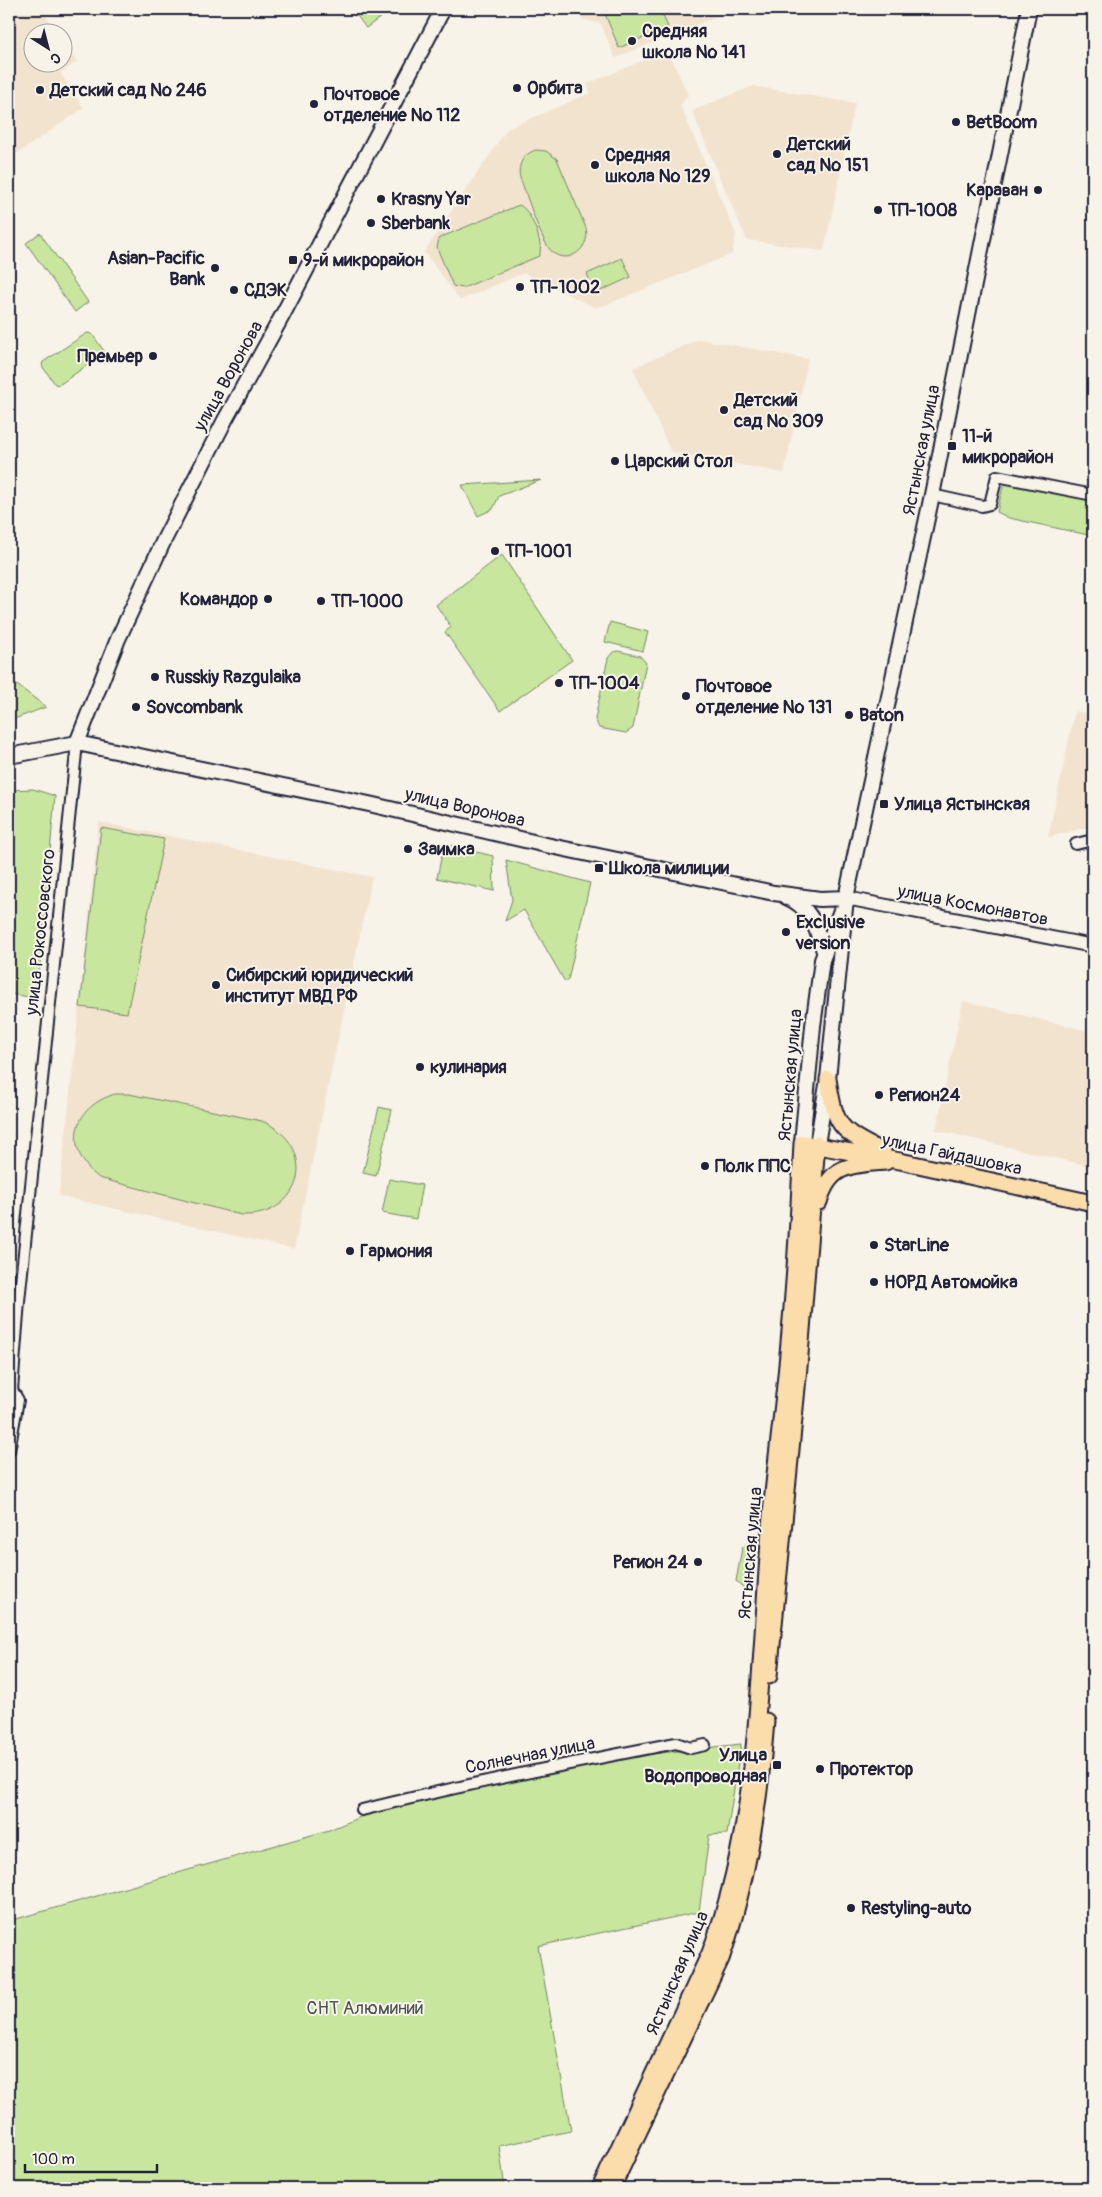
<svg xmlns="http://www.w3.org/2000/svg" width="1102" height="2197" font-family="Pangolin,sans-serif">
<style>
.built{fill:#f2e3cf}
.green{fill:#c8e69d;stroke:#75846c}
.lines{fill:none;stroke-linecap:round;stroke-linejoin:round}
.minor-casing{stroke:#22223b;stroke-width:14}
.tertiary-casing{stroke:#22223b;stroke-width:16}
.secondary-casing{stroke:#22223b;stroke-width:18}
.primary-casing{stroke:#22223b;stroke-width:19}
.minor{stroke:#f7f3e8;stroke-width:10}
.tertiary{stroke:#f7f3e8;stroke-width:12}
.secondary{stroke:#f7f3e8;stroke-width:14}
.primary{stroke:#fbddab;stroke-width:15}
.poi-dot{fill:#22223b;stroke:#f7f3e8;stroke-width:2}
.labels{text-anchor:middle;stroke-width:4;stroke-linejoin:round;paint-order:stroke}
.poi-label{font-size:18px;font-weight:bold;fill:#22223b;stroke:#f7f3e8;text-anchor:start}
.street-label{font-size:18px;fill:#22223b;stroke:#f7f3e8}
.park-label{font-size:18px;fill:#4c5354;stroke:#f7f3e8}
</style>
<rect width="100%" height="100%" fill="#f7f3e8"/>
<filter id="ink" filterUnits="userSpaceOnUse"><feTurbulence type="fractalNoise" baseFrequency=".02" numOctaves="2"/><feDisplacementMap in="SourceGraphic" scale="10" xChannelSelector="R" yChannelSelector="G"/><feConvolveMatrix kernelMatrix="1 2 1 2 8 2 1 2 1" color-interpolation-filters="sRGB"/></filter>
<g filter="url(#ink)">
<path class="built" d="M13 9H41L57 32H32V62H62L63 41 77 62 60 73 84 108 9 159V11Z
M578 9H735L615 58 601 24 582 19Z
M668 50 688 95 680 105 736 234 732 254 603 306 594 307 524 273 460 300 424 252 507 129 590 93 587 84Z
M753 86 855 103 824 251 747 240 728 197 692 111Z
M699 339 808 359 784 473 671 452 633 368Z
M1075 711 1093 715V826L1048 837Z
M99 822 372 877 294 1249 59 1196Z
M963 1001 1093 1032V1167L936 1130Z
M9 1132H16L9 1209Z"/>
<path class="green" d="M352 9H392L366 28Z
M603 9H660L668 27 619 48Z
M536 150 546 151 557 159 586 228C592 251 562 269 548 247 536 227 529 200 520 178 517 165 523 154 536 150Z
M519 205C530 208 545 246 539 256L463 288 453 286 437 248 439 238Z
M40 233 88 302 75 312 26 243Z
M622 258 631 277 596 293 587 274Z
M87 333 92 334 104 351 103 354 59 385 55 384 42 366 43 362Z
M541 480 499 496 493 509 478 516 462 485Z
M1004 482 1093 500V536L1009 518 997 512Z
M502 555 572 660 500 711 445 632 451 627 436 605Z
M610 622 648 632 643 651 605 642Z
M618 651 640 656 646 663 633 728 626 733 599 728 595 719 608 658 613 652Z
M9 684 17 685 46 707 9 721Z
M33 789 55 796 37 998 9 994V790Z
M101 828 164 839 127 1013 80 1007Z
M444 844 493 856 494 891 437 878Z
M506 860 590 883 568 980 565 982 524 910 505 921 512 900Z
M115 1094H129L262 1121C320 1145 304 1218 241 1215L99 1178C63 1150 71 1107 115 1094Z
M379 1107 392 1110 376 1176 363 1173Z
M389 1179 422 1185 416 1219 382 1213Z
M749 1542 754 1549 751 1584 744 1588 736 1581 742 1548Z
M741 1744 727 1834 709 1835 699 1912 538 1946 571 2131 499 2146 505 2188H9V1921L329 1830 363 1816 598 1760Z"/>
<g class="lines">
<g class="minor-casing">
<path id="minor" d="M932 495 982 506 990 504 997 476 1093 495
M1076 844 1093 840
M9 1451 18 1400 12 1390 19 1301 77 743
M362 1810C466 1784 571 1763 676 1743L691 1748 705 1745"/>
</g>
<g class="tertiary-casing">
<path id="tertiary" d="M846 898 1093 946"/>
</g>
<g class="secondary-casing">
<path id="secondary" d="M77 743 118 639 164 540 225 420 281 318 443 9
M9 756 77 743 369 804 546 845 774 893 820 899 846 898
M786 897C811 907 816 927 824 951
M802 1143 813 1026 822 960 840 913
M817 1144 828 1079 846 898 932 495 1029 9"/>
</g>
<g class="primary-casing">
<path id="primary" d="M828 1079C836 1129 839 1129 883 1152
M819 1202C830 1164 851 1165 886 1162
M769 1676 799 1367 817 1144
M600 2188 710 1953C760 1820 759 1668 770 1528 774 1473 782 1419 787 1365 794 1291 799 1217 802 1143L900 1161 1093 1203
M612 2188 721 1959C748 1882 760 1802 766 1721"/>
</g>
<use href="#minor" class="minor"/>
<use href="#tertiary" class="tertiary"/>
<use href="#secondary" class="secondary"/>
<use href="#primary" class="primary"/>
</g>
</g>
<g class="poi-dot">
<circle cx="632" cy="41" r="5"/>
<circle cx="517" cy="88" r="5"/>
<circle cx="40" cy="90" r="5"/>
<circle cx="314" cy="104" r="5"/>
<circle cx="956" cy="122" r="5"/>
<circle cx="777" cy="154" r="5"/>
<circle cx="595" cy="165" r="5"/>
<circle cx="1038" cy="190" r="5"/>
<circle cx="381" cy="199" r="5"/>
<circle cx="878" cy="210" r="5"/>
<circle cx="371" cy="223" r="5"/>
<rect x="288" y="255" width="10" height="10" rx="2.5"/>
<circle cx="215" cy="268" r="5"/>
<circle cx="520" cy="287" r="5"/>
<circle cx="234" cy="290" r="5"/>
<circle cx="153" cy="356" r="5"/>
<circle cx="724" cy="410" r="5"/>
<rect x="947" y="441" width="10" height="10" rx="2.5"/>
<circle cx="615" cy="461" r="5"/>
<circle cx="495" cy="551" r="5"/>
<circle cx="268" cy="599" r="5"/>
<circle cx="321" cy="601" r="5"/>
<circle cx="155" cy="677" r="5"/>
<circle cx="559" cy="683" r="5"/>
<circle cx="686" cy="696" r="5"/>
<circle cx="136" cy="707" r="5"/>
<circle cx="849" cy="715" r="5"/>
<rect x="879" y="799" width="10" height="10" rx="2.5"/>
<circle cx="408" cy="849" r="5"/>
<rect x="594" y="863" width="10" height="10" rx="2.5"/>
<circle cx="786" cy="932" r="5"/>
<circle cx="216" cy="985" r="5"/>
<circle cx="420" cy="1067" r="5"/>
<circle cx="879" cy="1095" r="5"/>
<circle cx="705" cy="1166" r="5"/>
<circle cx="874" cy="1245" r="5"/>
<circle cx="350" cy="1251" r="5"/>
<circle cx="874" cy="1282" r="5"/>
<circle cx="698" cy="1562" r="5"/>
<rect x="772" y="1760" width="10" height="10" rx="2.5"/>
<circle cx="820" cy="1769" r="5"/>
<circle cx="851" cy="1908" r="5"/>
</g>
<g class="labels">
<g class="poi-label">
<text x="642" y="37">Средняя<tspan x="642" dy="21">школа № 141</tspan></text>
<text x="527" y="94">Орбита</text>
<text x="50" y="96">Детский сад № 246</text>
<text x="324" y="100">Почтовое<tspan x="324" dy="21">отделение № 112</tspan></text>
<text x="966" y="128">BetBoom</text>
<text x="787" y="150">Детский<tspan x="787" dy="21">сад № 151</tspan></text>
<text x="605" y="161">Средняя<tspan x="605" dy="21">школа № 129</tspan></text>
<text x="1028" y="196" text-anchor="end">Караван</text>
<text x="391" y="205">Krasny Yar</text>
<text x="888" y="216">ТП-1008</text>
<text x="381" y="229">Sberbank</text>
<text x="205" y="264" text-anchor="end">Asian-Pacific<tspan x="205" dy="21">Bank</tspan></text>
<text x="303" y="266">9-й микрорайон</text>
<text x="530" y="293">ТП-1002</text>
<text x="244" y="296">СДЭК</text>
<text x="143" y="362" text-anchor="end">Премьер</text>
<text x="734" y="406">Детский<tspan x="734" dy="21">сад № 309</tspan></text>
<text x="962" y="442">11-й<tspan x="962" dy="21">микрорайон</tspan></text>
<text x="625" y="467">Царский Стол</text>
<text x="505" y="557">ТП-1001</text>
<text x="258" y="605" text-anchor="end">Командор</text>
<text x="331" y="607">ТП-1000</text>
<text x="165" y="683">Russkiy Razgulaika</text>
<text x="569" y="689">ТП-1004</text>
<text x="696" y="692">Почтовое<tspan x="696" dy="21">отделение № 131</tspan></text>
<text x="146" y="713">Sovcombank</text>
<text x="859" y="721">Baton</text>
<text x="894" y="810">Улица Ястынская</text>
<text x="418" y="855">Заимка</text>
<text x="609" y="874">Школа милиции</text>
<text x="796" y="928">Exclusive<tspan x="796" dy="21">version</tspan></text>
<text x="226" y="981">Сибирский юридический<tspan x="226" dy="21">институт МВД РФ</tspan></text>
<text x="430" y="1073">кулинария</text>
<text x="889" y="1101">Регион24</text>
<text x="715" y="1172">Полк ППС</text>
<text x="884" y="1251">StarLine</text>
<text x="360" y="1257">Гармония</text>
<text x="884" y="1288">НОРД Автомойка</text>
<text x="688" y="1568" text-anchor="end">Регион 24</text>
<text x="767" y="1761" text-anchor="end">Улица<tspan x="767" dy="21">Водопроводная</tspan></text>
<text x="830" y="1775">Протектор</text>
<text x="861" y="1914">Restyling-auto</text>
</g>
<g class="street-label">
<text transform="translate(228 376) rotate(-61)" y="6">улица Воронова</text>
<text transform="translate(921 450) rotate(-79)" y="6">Ястынская улица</text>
<text transform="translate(465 807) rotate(13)" y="6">улица Воронова</text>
<text transform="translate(973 905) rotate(11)" y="6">улица Космонавтов</text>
<text transform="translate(40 932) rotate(-84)" y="6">улица Рокоссовского</text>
<text transform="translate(790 1075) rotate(-85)" y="6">Ястынская улица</text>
<text transform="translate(952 1154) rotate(12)" y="6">улица Гайдашовка</text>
<text transform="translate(750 1553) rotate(-85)" y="6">Ястынская улица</text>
<text transform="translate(530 1755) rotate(-11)" y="6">Солнечная улица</text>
<text transform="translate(677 1973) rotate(-67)" y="6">Ястынская улица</text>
</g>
<g class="park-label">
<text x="365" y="2014">СНТ Алюминий</text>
</g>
</g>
<rect width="1102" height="2197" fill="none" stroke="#f7f3e8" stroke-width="30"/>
<rect x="15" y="15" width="1072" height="2167" fill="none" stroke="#22223b" stroke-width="2" filter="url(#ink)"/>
<g transform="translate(48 48) rotate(144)"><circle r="24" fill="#f7f3e8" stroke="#a29fa3"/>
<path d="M0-4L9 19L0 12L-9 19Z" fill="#22223b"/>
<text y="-8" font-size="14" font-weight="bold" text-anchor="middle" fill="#22223b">С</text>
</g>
<path d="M25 2164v8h132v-8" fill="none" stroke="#22223b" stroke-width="2.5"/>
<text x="32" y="2164" font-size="15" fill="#22223b" stroke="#f7f3e8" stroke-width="4" paint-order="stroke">100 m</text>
</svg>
